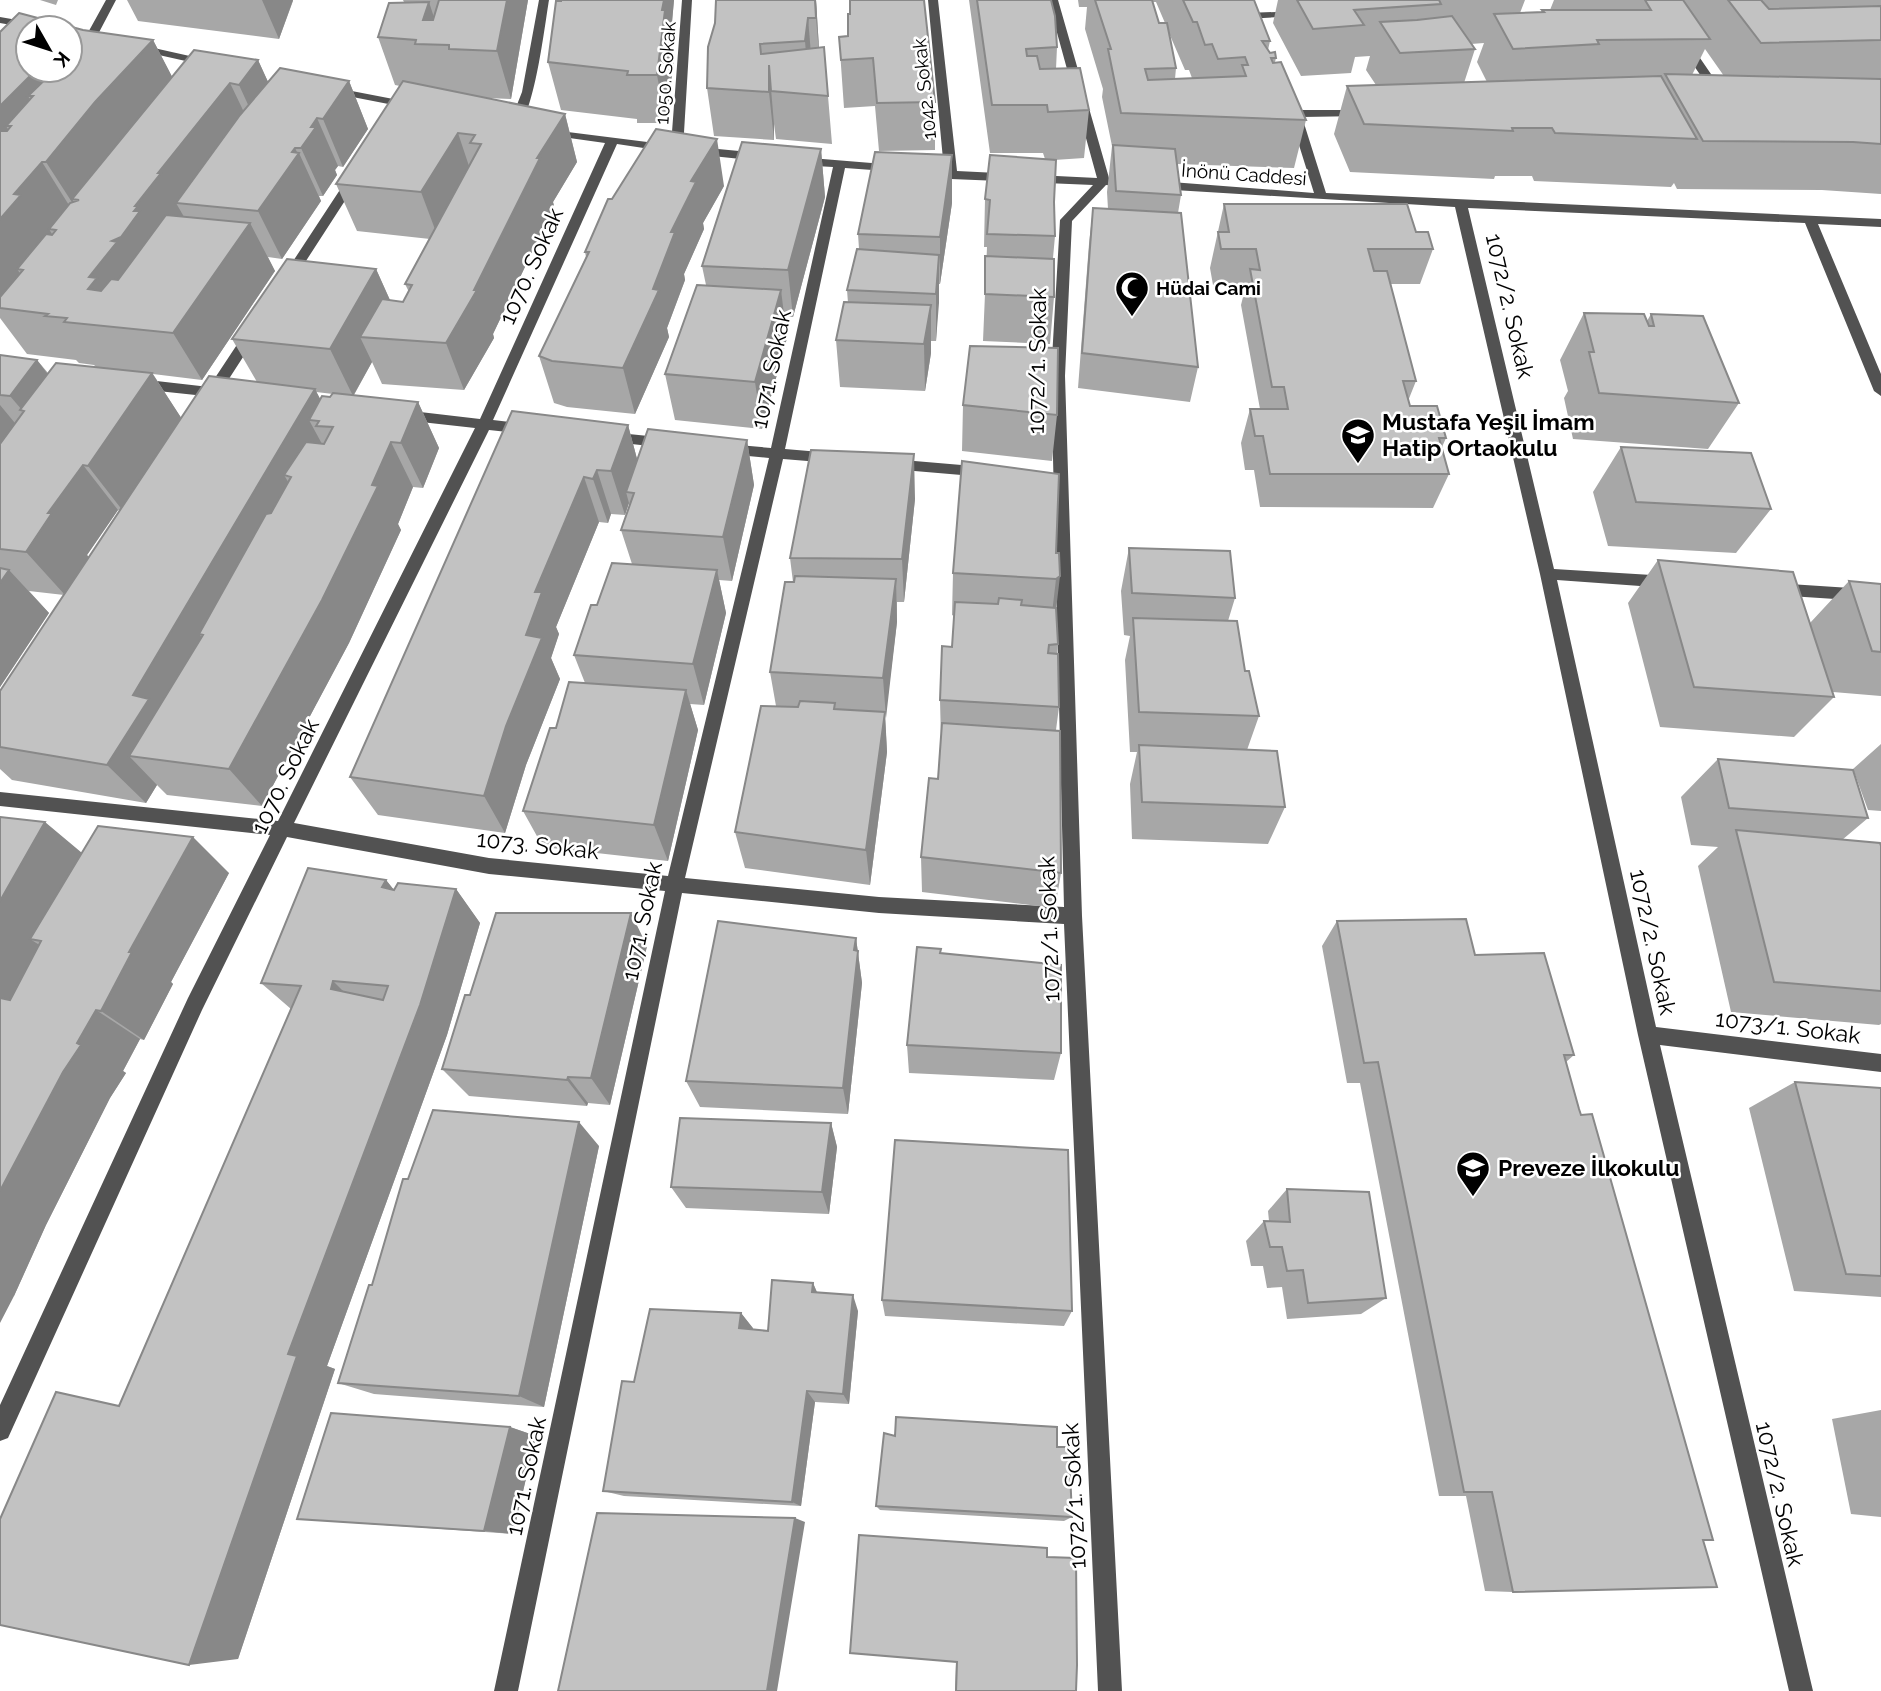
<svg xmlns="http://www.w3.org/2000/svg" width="1881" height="1691" font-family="Raleway,sans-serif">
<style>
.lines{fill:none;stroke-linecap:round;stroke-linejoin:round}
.minor{fill:#525252;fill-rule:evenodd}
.wall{fill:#a7a7a7;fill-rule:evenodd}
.shaded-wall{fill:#888}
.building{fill:#c2c2c2;stroke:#888;stroke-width:2;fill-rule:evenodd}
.labels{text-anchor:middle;stroke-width:5;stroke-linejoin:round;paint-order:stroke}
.far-street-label{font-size:19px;fill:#000;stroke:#fff}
.far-poi-label{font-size:19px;font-weight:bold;fill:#000;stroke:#fff;text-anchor:start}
.street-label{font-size:23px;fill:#000;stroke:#fff}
.poi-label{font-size:23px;font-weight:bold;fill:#000;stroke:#fff;text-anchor:start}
</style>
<rect width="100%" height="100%" fill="#fff"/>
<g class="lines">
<path class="minor" d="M106 0H116L95 40H87L85 38Z
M539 0H549C545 23 534 120 515 129L509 125 522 92Z
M682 0H692L683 149 677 153 617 144 493 420 528 424 535 429 528 434 489 430 294 823 489 858 668 876 769 458 727 454 720 449 727 444 771 448 833 167 798 165 792 161 798 157 896 165 902 169 900 172 845 168 785 449 832 453 839 458 832 463 783 459 685 878 879 897 1064 907 1051 376 1060 220 1093 185 951 179 930 177 924 173 930 169 944 170 928 0H938L957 171 1097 178 1048 0H1058L1109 178 1130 179 1136 183 1130 187 1106 185 1072 221 1065 376 1082 916 1122 1691H1098L1064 924 879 913 682 893 518 1691H494L665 891 489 874 287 837 202 1010 8 1438 0 1441V1405L188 998 270 835 0 806V792L278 821 475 428 403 420 396 415 403 410 480 419 605 143 548 135 542 131 544 129 671 145Z
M1302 11V15L1298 16 1246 19 1241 16 1246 13Z
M0 17 46 25 51 28H28L0 23Z
M1681 42H1689L1724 93 1722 95H1714L1679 44Z
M136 44 212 61 214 63 208 66 132 49 130 47Z
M331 87 414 103 420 106 414 109 327 92 325 90Z
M1295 110H1363L1369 113 1363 116 1302 117 1326 193 1881 219V227L1818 224 1881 374V396L1874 391 1805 223 1468 208 1554 569 1668 576 1676 582 1668 588 1557 580 1656 1027 1881 1054V1072L1660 1045 1813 1691H1789L1638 1035 1540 574 1455 207 1158 189 1152 185 1158 181 1314 193 1289 113Z
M697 147 760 153 766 157 760 161 693 154V148Z
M349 176 359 179 293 281H283L282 278Z
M251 330 258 334 223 388 228 390V396L211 400 205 396 139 389 132 384 139 379 209 387 246 331Z
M609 432 668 438 675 443 668 448 604 441 602 437Z
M891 459 985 467 992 472 985 477 891 469 884 464Z
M1776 583 1881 590V602L1776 595 1768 589Z"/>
</g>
<path class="wall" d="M40 0H58L56 5Z
M127 0H293V1L279 39 138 21Z
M403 0H528L511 99 487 98 565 114 577 162 553 202 554 206 493 334 494 338 464 390 382 384 372 362 354 395 418 402 439 448 423 488 413 487 398 524 401 530 349 643 262 806 167 795 157 785 146 803 12 780 0 769V691L64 595 29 591 49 613 0 687V355L37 360 48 373 56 363 96 367 94 365 79 363 76 360 27 354 0 318V32L19 13 83 30 153 40 172 77 194 50 258 60 268 82 280 68 349 81 368 129 343 167 338 166 335 170 337 175 323 196H319L321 201 282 259 268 257 275 271 202 380 153 374 181 418 209 376 257 382 232 339 287 259 376 269 390 300 403 302 409 292 405 284 430 239 357 231 336 184 400 86 395 85 378 37 389 3 404 2ZM28 28H70V70H28ZM316 392 333 394 330 397 322 396 320 399ZM118 510 120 511 89 557 87 555Z
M561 0H674L671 33 674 58 666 123H637V119L561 110 548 62Z
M816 0 819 48 828 96 832 144 776 139 774 124V140L714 136 707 88 708 47Z
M844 0H924L935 102V150L879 151 875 106 844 108 839 37 848 36 850 14V0Z
M969 0H1051L1057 47 1056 69 1089 110 1084 158 1054 160 1055 236 1053 258 1054 297 1050 344 983 341 987 247H984L985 199 1045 159 1043 153H990Z
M1078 0H1254L1270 41 1268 50 1276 58 1275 62 1306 120 1294 168 1177 164 1181 195 1178 213 1198 367 1190 402 1078 388 1089 244 1093 208 1108 209 1107 192 1112 146 1102 97 1103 89 1085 29 1087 7H1079ZM1152 2H1156L1165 23H1159ZM1169 33 1185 70H1189L1192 78 1175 79 1176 68Z
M1278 0H1525L1520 13 1541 12 1542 10H1550L1554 0H1881V194L1822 190 1677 189 1674 183 1671 187 1534 181 1532 176H1495L1494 179 1350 172 1334 134 1347 86 1376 85 1366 70 1370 56 1355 57 1351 73 1301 76 1273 23ZM1484 43 1477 62 1487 82 1464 83 1475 49 1471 44ZM1705 49 1724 76 1692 75Z
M821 149 825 197 793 317H784L787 338 762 429 675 420 665 374 706 285 702 266Z
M724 186 703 223 704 229 684 274 685 280 667 328 669 337 635 414 567 407 554 403 539 356 586 257 585 252 612 199Z
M952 203 940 284H939L936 341H931V353L925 391 840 387 836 340 848 303 847 290 859 249 858 234Z
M1224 204 1416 232 1433 249 1420 284H1390L1416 381 1408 401 1410 406 1446 438 1442 447 1449 474 1433 508 1260 507 1254 470H1245L1241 443 1250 409H1260L1241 305 1246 285H1213L1210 268Z
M1584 313 1647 321 1651 314 1739 403 1708 449 1573 439 1564 398 1568 391 1560 360Z
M963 405 1057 415 1052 461 962 451Z
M512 411 628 425 637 459 747 440 754 485 732 581 719 580 726 613 704 705 690 704 698 730 668 861 543 847 523 811 556 728 585 683 574 655 597 605 632 564 621 530 630 506 629 503 625 515 611 514 608 523 599 522 556 627 559 634 551 658 560 679 526 765 505 833 378 815 350 777Z
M1621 447 1771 509 1736 553 1608 546 1593 492Z
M915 499 904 602H897V622L885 718 887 752 870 885 745 868 735 832 776 706 770 672 793 582 790 558Z
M1129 548 1235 598 1228 621 1259 716 1247 750 1285 807 1268 844 1132 839 1130 784 1137 752H1130L1125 660 1130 636 1124 635 1121 591Z
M1056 553V608L1058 644 1057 654 1059 707 1056 730 1061 873 1055 908 922 892 921 857 938 779 941 740 940 700 952 647 954 616 952 615 953 573Z
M1658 560 1810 623 1849 581 1881 584V696L1833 692 1834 697 1794 737 1660 727 1628 603Z
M1881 744V811L1868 810 1853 769Z
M1718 759 1868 818 1842 840 1881 846V1024L1879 1025 1731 1012 1698 866 1718 847 1691 845 1681 797Z
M0 817 81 853 229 873 171 982 173 984 144 1040 140 1039 123 1071 126 1073 110 1098 46 1225 14 1296Z
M386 880 394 890 456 889 480 923 447 1035 327 1366 335 1369 238 1659 119 1405 291 1009 261 983Z
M1337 921 1475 955 1574 1055 1566 1062 1703 1540 1513 1592 1485 1591 1466 1496H1439L1360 1083H1347L1322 946Z
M856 938 862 983 848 1114 700 1107 686 1081Z
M647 946 610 1105 588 1103 587 1106 469 1096 442 1069 470 995Z
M941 949V953L1061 1053 1054 1080 909 1073 907 1045Z
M1795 1082 1881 1088V1297L1794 1291 1749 1108Z
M831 1123 837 1147 829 1214 686 1208 671 1187Z
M599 1146 544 1407 374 1394 338 1383 408 1179Z
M1287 1189 1386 1298 1361 1314 1287 1319 1282 1287 1267 1288 1263 1266H1251L1246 1241 1264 1221H1269L1268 1211Z
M813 1283 817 1292 858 1311 849 1404 815 1402 801 1506 624 1496 603 1491 634 1382 741 1313 753 1329 768 1331Z
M882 1300 1072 1311 1064 1326 885 1316Z
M1881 1410V1517L1851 1514 1832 1419Z
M510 1427 536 1436 513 1534 297 1519Z
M895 1436 1057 1447 1072 1517 1064 1521 880 1510 876 1506Z
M1047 1557 1076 1691H955L956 1662Z"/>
<path class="shaded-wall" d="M262 0H293L279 39Z
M507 0H528L511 99 497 51Z
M661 0H674L671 33 674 58 666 123 657 75Z
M816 0 820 65 816 18Z
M429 2 443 45 423 20Z
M808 18 812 66 809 89 805 41Z
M153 40 178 88 79 200 72 199 78 209 77 210 46 162 95 102Z
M258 60 280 108 261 133 239 85Z
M769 65 774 124V140L769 92Z
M36 70H57L33 96H28L51 133 6 126 27 158 0 167V106Z
M349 81 368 129 343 167 323 119Z
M230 83 253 131 176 203 187 222 124 320 88 289 89 277 112 241 134 211 135 206 158 173Z
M565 114 577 162 553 202 554 206 493 334 494 338 464 390 446 343 537 158Z
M317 118 338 166 335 170 337 175 323 196 301 148 311 127Z
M458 133 474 181 439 240 421 192Z
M717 139 724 186 703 223 704 229 684 274 685 280 667 328 669 337 635 414 623 368 653 289 671 232 691 181Z
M295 148 298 154 299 153 321 201 282 259 258 211Z
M821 149 825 197 793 317 788 270Z
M952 155V203L940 284V237Z
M42 162 72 210 49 229 52 234 23 270 17 269 24 279 0 306V219L14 194Z
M250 223 275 271 202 380 173 333Z
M939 255V303L936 341V294Z
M376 269 397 316 360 337 372 362 353 396 330 349Z
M781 290 787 338 762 429 755 382Z
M931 305V353L925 391 924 344Z
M37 360 72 406 22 410 10 396Z
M152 373 182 419 123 511 88 466Z
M315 389 339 435 333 427 319 421 309 420 328 455 291 477 284 475 301 503 203 635 199 634 215 655 129 756 157 785 146 803 107 765 133 695Z
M418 402 439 448 423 488 401 443Z
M0 405 29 440 0 486Z
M628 425 640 470 626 492 629 503 625 515 611 471Z
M747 440 754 485 732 581 723 537Z
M391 442 413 487 398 524 401 530 349 643 262 806 229 769 372 485Z
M914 454 915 499 904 602 902 559Z
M83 465 118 510 87 555 89 558 65 595 26 552 48 513Z
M597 470 611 514 608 523 593 479Z
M584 477 599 522 556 627 559 634 551 658 560 679 526 765 505 833 484 796 535 592Z
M9 570 49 613 0 687V583Z
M717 570 726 613 704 705 693 664Z
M1060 576 1055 619 1051 622 1056 579Z
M896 579 897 622 886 718 883 678Z
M686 690 698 730 668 861 654 825Z
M885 712 887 752 870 885 866 850Z
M45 822 88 858 41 941 30 939 41 946 8 1007 0 1002V901Z
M193 837 229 873 171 982 173 984 144 1040 101 1011 129 952Z
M386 880 413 914 382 887Z
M456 889 480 923 447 1035 327 1366 335 1369 238 1659 189 1665 288 1354Z
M631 913 647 946 610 1105 591 1078Z
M856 938 862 983 848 1114 843 1088 854 950Z
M333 981 364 1012 331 989Z
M96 1010 140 1039 123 1071 126 1073 110 1098 46 1225 14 1296 0 1323V1191L77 1043Z
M568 1077 588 1103 587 1106 567 1080Z
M579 1122 599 1146 544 1407 519 1396Z
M831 1123 837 1147 829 1214 822 1192Z
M813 1283 820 1300 812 1292Z
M853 1295 858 1311 849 1404 843 1394Z
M741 1313 753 1328 751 1343 739 1328Z
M807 1391 815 1402 801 1506 792 1502Z
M510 1427 536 1436 513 1534 484 1531Z
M795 1518 805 1522 777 1691H767Z"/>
<path class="building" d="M439 0H507L497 51 449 49V45L415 44 416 40 378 37 389 3 429 2 423 20H433Z
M561 0H664L662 10H665L657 75H627L628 71 548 62 556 1H561Z
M716 0H815L816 18H808L805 41 760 44 761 54 824 47 828 96 771 91 769 65V92L707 88 708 47 715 23Z
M850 0H924L935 102 877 103 873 58 841 60 839 37 848 36V14H850Z
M977 0H1051L1055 16 1057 47 1026 49 1027 56H1037L1040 69 1080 68 1089 110 1048 112 1047 105H992Z
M1095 0H1152L1159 23H1167L1176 68 1145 69 1148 80 1246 76 1242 65H1248L1245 57 1218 59 1212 44 1205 45 1197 22H1193L1183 0H1254L1270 41H1262L1270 53 1275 52 1276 58H1271L1273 63 1281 62 1306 120 1121 113 1108 49H1111Z
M1297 0H1439L1441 4 1354 10 1364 25 1313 29Z
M1645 0H1683L1710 39 1597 40 1599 44 1513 49 1494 14 1544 12 1542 10H1651Z
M1728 0H1761L1769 9 1881 6V40L1761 43Z
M19 13 83 30 153 40 95 102 46 162H42L14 194 21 195 0 219V131H7L11 126H6L33 96H28L55 70H70V28H28V70H36L0 106V32Z
M1452 16 1475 49 1400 53 1380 22 1417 20Z
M194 50 258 60 239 85 230 83 158 173H161L135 206H138L134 211H140L121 237 112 241 117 242 89 277 97 278 88 289 101 291 111 279 118 280 166 215 250 223 173 333 64 322 67 318 45 316 48 314 0 308V297L23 270 17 269 46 234 52 235 56 230 49 229 70 203 79 200 72 199Z
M280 68 349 81 323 119 317 118 311 127H316L301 148H295L292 152 299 153 258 211 176 203 240 115Z
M1665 74 1881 79V144L1853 142 1703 141Z
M1661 76 1697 139 1555 133 1552 128H1512L1513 131 1364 124 1347 86Z
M403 81 565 114 537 158H540L474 290H477L446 343 360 337 382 299 403 302 412 285 405 284 481 144 470 143 475 135 458 133 421 192 336 184Z
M656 129 717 139 691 181 696 182 671 232H675L653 289 659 290 623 368 552 361 539 356 589 252H585L608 199H612Z
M742 142 821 149 788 270 702 266Z
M1113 145 1175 149 1181 195 1116 191Z
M875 152 952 155 940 237 858 234Z
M990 155 1056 160 1054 202 1055 236 987 234 990 200 985 199Z
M1224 204H1407L1416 232H1428L1433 249H1368L1374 271H1387L1416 381H1403L1410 406H1437L1446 438H1439L1449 474H1270L1263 436H1255L1250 409H1288L1284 387H1272L1250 269 1260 270 1256 249H1221L1218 232H1229Z
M1093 208 1181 213 1198 367 1082 353Z
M857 249 939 255 936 294 847 290Z
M985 256 1054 259V297L985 294Z
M287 259 376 269 330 349 232 339Z
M697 285 781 290 755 382 665 374Z
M844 302 931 305 924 344 836 340Z
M1584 313 1644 314 1649 326H1654L1651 314 1703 316 1739 403 1599 393 1589 352H1594Z
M970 346 1058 348 1057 415 963 405Z
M0 355 37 360 10 396 0 395Z
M56 363 152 373 88 466 83 465 48 513H52L26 552 0 549V444L24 411 20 410Z
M209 376 315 389 133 695 149 699 107 765 0 747V691Z
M333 393 418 402 401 443 391 442 372 485 378 486 322 600 229 769 129 756 203 635 199 634 266 514 271 513 291 477 284 475 306 442 324 444 333 427 316 426 319 421 309 420 322 396 330 397Z
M512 411 628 425 611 471 597 470 593 479 584 477 535 592H542L526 635 542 638 506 726 484 796 350 777Z
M648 429 747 440 723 537 621 530 634 493 626 492Z
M1621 447 1751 453 1771 509 1636 502Z
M811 450 914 454 902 559 790 558Z
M962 461 1059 474 1056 553H1059L1060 576 1056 579 953 573Z
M1129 548 1230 551 1235 598 1132 593Z
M1658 560 1793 572 1834 697 1694 687Z
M612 563 717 570 693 664 574 655 591 605H597Z
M0 568 9 570 0 583Z
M795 576 896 579 883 678 770 672 785 582H794Z
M1849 581 1881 584V652L1872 651Z
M999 598 1022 600 1021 605 1056 608 1058 644 1049 645 1048 653 1058 654 1059 707 940 700 942 646 952 647 955 602 998 604Z
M1133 618 1237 621 1245 671H1249L1259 716 1139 712Z
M569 682 686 690 654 825 523 811 550 728H556Z
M800 701 835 703 834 709 885 712 866 850 735 832 761 706 798 707Z
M942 723 1060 731 1061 873 921 857 929 778 938 779Z
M1139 745 1277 751 1285 807 1142 802Z
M1718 759 1853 770 1868 818 1729 808Z
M0 817 45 822 0 901Z
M98 826 193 837 129 952H132L101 1011 96 1010 77 1043 81 1045 63 1072 0 1191V998L10 1000 41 941 30 939Z
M1736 830 1880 843 1881 846V991L1774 982Z
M308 868 386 880 382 887 394 890 398 883 456 889 420 1005 288 1354 297 1356 189 1665 0 1625V1519L56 1392 119 1406 301 986 261 983ZM333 981 388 986 383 1000 331 989Z
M496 913H631L591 1078 568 1077 567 1080 442 1069 465 995H470Z
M1466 919 1475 955 1544 953 1574 1055H1564L1579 1109 1581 1115 1592 1114 1713 1540H1703L1717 1587 1513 1592 1492 1492H1464L1378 1062 1364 1063 1337 921Z
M718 921 856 938 854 950 858 951 843 1088 686 1081Z
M917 947 941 949 940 953 1061 965V1053L907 1045Z
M1795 1082 1881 1088V1276L1846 1274Z
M433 1110 579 1122 519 1396 338 1383 369 1285H372L403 1179H408Z
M680 1118 831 1123 822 1192 671 1187Z
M895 1140 1068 1150 1072 1311 882 1300Z
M1287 1189 1369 1192 1386 1298 1308 1303 1303 1270 1287 1271 1282 1247H1270L1264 1221 1290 1222Z
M772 1280 813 1283 812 1292 853 1295 843 1394 807 1391 792 1502 603 1491 622 1381 634 1382 650 1309 741 1313 739 1328 768 1331Z
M331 1413 510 1427 484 1531 297 1519Z
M896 1417 1057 1427V1447H1069L1072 1517 876 1506 884 1433 895 1436Z
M597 1513 795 1518 767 1691H558Z
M859 1535 1047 1548V1557L1076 1558 1077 1665 1076 1691H956L957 1662 850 1653Z"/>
<defs>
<g id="mosque-pin" transform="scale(1.75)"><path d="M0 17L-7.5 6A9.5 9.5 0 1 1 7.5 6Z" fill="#000" stroke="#fff"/><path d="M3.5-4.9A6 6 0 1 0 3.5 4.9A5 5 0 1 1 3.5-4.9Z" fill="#fff"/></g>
<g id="school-pin" transform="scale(1.75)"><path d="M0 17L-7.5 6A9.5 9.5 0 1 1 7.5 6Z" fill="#000" stroke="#fff"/><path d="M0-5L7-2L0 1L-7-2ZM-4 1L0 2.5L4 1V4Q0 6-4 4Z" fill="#fff"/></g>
</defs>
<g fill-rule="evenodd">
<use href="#mosque-pin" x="1132" y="288"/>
<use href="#school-pin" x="1358" y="435"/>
<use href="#school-pin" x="1473" y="1168"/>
</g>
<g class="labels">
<g class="far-street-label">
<text transform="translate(665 73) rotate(-86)" y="7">1050. Sokak</text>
<text transform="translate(924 89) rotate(-96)" y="7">1042. Sokak</text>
<text transform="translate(1244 174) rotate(4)" y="7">İnönü Caddesi</text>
</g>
<g class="far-poi-label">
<text x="1156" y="295">Hüdai Cami</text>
</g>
<g class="street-label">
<text transform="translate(531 266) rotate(-66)" y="8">1070. Sokak</text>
<text transform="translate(1510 306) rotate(77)" y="8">1072/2. Sokak</text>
<text transform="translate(1037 361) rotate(-89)" y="8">1072/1. Sokak</text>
<text transform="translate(771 369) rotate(-78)" y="8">1071. Sokak</text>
<text transform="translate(285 776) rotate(-64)" y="8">1070. Sokak</text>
<text transform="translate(538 845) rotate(6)" y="8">1073. Sokak</text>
<text transform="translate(642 921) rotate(-78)" y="8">1071. Sokak</text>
<text transform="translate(1049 929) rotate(-92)" y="8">1072/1. Sokak</text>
<text transform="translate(1653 942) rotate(78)" y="8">1072/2. Sokak</text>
<text transform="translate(1788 1027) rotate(7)" y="8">1073/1. Sokak</text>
<text transform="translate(526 1476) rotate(-78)" y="8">1071. Sokak</text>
<text transform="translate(1780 1494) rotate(77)" y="8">1072/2. Sokak</text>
<text transform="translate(1074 1496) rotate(-93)" y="8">1072/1. Sokak</text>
</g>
<g class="poi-label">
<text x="1382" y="430">Mustafa Yeşil İmam<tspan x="1382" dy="26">Hatip Ortaokulu</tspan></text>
<text x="1498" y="1176">Preveze İlkokulu</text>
</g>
</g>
<g transform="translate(49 49) rotate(129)"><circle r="33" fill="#ffffff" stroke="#999999" stroke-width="2"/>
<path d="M0-5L12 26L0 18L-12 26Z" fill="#000000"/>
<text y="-10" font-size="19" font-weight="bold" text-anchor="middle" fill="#000000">K</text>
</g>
</svg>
